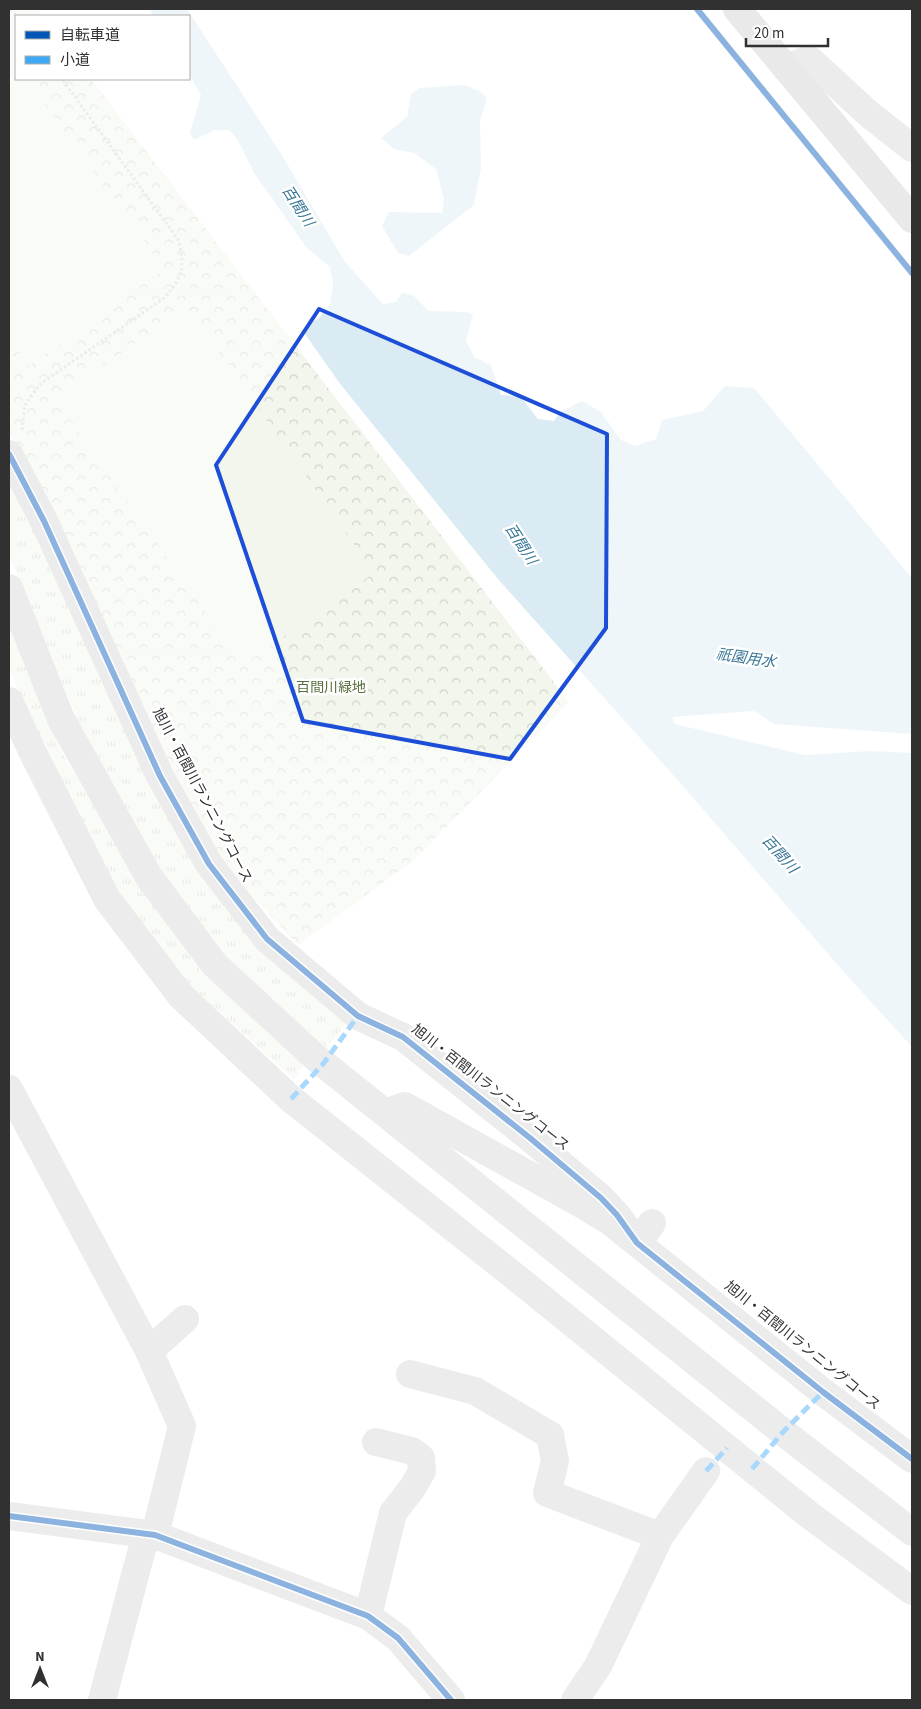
<svg xmlns="http://www.w3.org/2000/svg" width="921" height="1709" font-family="'Source Sans 3','Noto Sans JP',sans-serif">
<style>
.grass{fill:url(#grass-tufts)}
.park{fill:url(#park-crowns)}
.pitch{fill:#f2f6ed}
.water{fill:#daebf3}
.lines{fill:none;stroke-linecap:round;stroke-linejoin:round}
.path{stroke:#d5d5d5;stroke-width:3;stroke-dasharray:2.5 2.5;stroke-linecap:butt}
.street{stroke:#d5d5d5;stroke-width:28}
.secondary{stroke:#cfcfcf;stroke-width:28}
.quiet{stroke:#3fa9f5;stroke-width:5;stroke-dasharray:10 5;stroke-linecap:butt}
.cycleway-casing{stroke:#fff;stroke-width:9}
.cycleway{stroke:#0057b8;stroke-width:6}
.marked{fill:none;stroke:#1d4ed8;stroke-width:4;stroke-linejoin:round}
.labels{text-anchor:middle;stroke-width:5;stroke-linejoin:round;paint-order:stroke}
.park-label{font-size:14px;fill:#566f3c;stroke:#fff}
.street-label{font-size:14px;fill:#313131;stroke:#fff}
.water-label{font-size:15px;font-style:italic;fill:#3b7897;stroke:#fff}
</style>
<defs>
<pattern id="grass-tufts" width="24" height="20" patternUnits="userSpaceOnUse" patternTransform="scale(1.25)"><rect width="24" height="20" fill="#f2f6ed"/><path d="M3 7l-1-3M5 7V3M7 7l1-3M15 17l-1-3M17 17v-4M19 17l1-3" fill="none" stroke="#d0d3cc"/></pattern>
<pattern id="park-crowns" width="20" height="18" patternUnits="userSpaceOnUse" patternTransform="scale(1.25)"><rect width="20" height="18" fill="#f2f6ed"/><path d="M2 6a3 3 0 1 1 6 0M12 15a3 3 0 1 1 6 0" fill="none" stroke="#d0d3cc"/></pattern>
</defs>
<rect width="100%" height="100%" fill="#fff"/>
<path class="grass" d="M9 472 201 870 348 1021 327 1048 225 955 163 879 88 744 9 555Z
M9 616 60 749 139 886 202 973 305 1063 294 1079 189 985 121 896 48 756 9 668Z"/>
<path class="park" d="M9 9H37L43 16H16V79H91L569 702 413 861 298 945 223 865 142 717 26 467 9 432Z"/>
<path class="pitch" d="M9 54 16 65V79H26L164 269 29 366 9 338Z
M187 307 374 573 243 665 56 399Z"/>
<path class="water" d="M149 9H187L280 152 345 262 383 304 396 302 402 293 413 295 429 311 467 312 473 315 466 340 474 357 491 365 501 395 520 396 538 419 554 421 560 412 582 401 601 412 621 440 635 446 656 439 662 420 703 411 725 386 754 388 912 578V734L774 724 754 711 672 717 675 724 805 755 871 751 912 753V1047L842 970 681 784 498 579 341 385 302 330 320 317 330 304 333 284 330 267 306 247 254 173 238 140 229 130H215L194 140 190 133 201 95 189 75V16H153Z
M465 85 481 92 487 98 480 120 481 168 474 205 409 256 398 253 382 226 389 212 442 213 444 199 436 169 414 153 394 149 381 138 407 117 411 94 420 88Z"/>
<g class="lines">
<path class="path" d="M11 9 17 16
M22 430 25 405 40 384 163 299C183 277 185 270 179 241L62 79"/>
<path class="street" d="M786 68 809 59 870 115 912 148
M9 454 44 521 160 776 209 864 267 939 358 1016 403 1037 530 1138 601 1198 617 1215 637 1243 823 1392 912 1459
M9 588 61 719 149 877 214 964 315 1057 783 1432 912 1532
M9 701 34 755 107 899 181 996 291 1099 523 1283 808 1514 912 1591
M9 1089 149 1351 182 1426 155 1535
M385 1113 405 1106 583 1205 611 1222 637 1243 652 1223
M149 1351 185 1319
M410 1374 475 1391 550 1435 555 1461 547 1493 660 1536
M9 1516 155 1535 368 1616 398 1638 451 1700
M368 1616 393 1513 413 1487 422 1471 421 1458 412 1451 376 1442
M102 1700 146 1534
M575 1700 598 1666 660 1536 706 1471"/>
<path class="secondary" d="M737 9 912 219"/>
<path class="quiet" d="M291 1099 323 1064 358 1016
M752 1469 783 1432 823 1392
M706 1471 727 1448"/>
<g class="cycleway-casing">
<path id="cycleway" d="M697 9 912 273
M9 454 44 521 160 776 209 864 267 939 358 1016 403 1037 530 1138 601 1198 617 1215 637 1243 823 1392 912 1459
M9 1516 155 1535 368 1616 398 1638 451 1700"/>
</g>
<use href="#cycleway" class="cycleway"/>
</g>
<path d="M0 0H921V1709H0ZM319 309 607 434 606 628 510 759 303 721 216 465Z" fill="#fff" fill-opacity=".55" fill-rule="evenodd"/>
<path class="marked" d="M319 309 607 434 606 628 510 759 303 721 216 465Z"/>
<g class="labels">
<g class="park-label">
<text x="331" y="692">百間川緑地</text>
</g>
<g class="street-label">
<text transform="translate(203 795) rotate(62)" y="5">旭川・百間川ランニングコース</text>
<text transform="translate(491 1087) rotate(38)" y="5">旭川・百間川ランニングコース</text>
<text transform="translate(803 1345) rotate(39)" y="5">旭川・百間川ランニングコース</text>
</g>
<g class="water-label">
<text transform="translate(298 206) rotate(57)" y="5">百間川</text>
<text transform="translate(521 544) rotate(57)" y="5">百間川</text>
<text transform="translate(746 658) rotate(8)" y="5">祇園用水</text>
<text transform="translate(780 854) rotate(48)" y="5">百間川</text>
</g>
</g>
<rect width="921" height="1709" fill="none" stroke="#313131" stroke-width="20"/>
<rect x="15" y="15" width="175" height="65" fill="#ffffff" stroke="#adadad"/>
<rect x="25" y="31" width="25" height="8" fill="#0057b8" stroke="#adadad"/>
<text x="60" y="40" font-size="15" fill="#313131">自転車道</text>
<rect x="25" y="56" width="25" height="8" fill="#3fa9f5" stroke="#adadad"/>
<text x="60" y="65" font-size="15" fill="#313131">小道</text>
<g transform="translate(40 1669)" stroke="#ffffff" stroke-width="4" paint-order="stroke">
<path d="M0-4L9 19L0 12L-9 19Z" fill="#313131"/>
<text y="-8" font-size="14" font-weight="bold" text-anchor="middle" fill="#313131">N</text>
</g>
<path d="M746 38v8h82v-8" fill="none" stroke="#313131" stroke-width="2.5"/>
<text x="754" y="38" font-size="15" fill="#313131" stroke="#ffffff" stroke-width="4" paint-order="stroke">20 m</text>
</svg>
